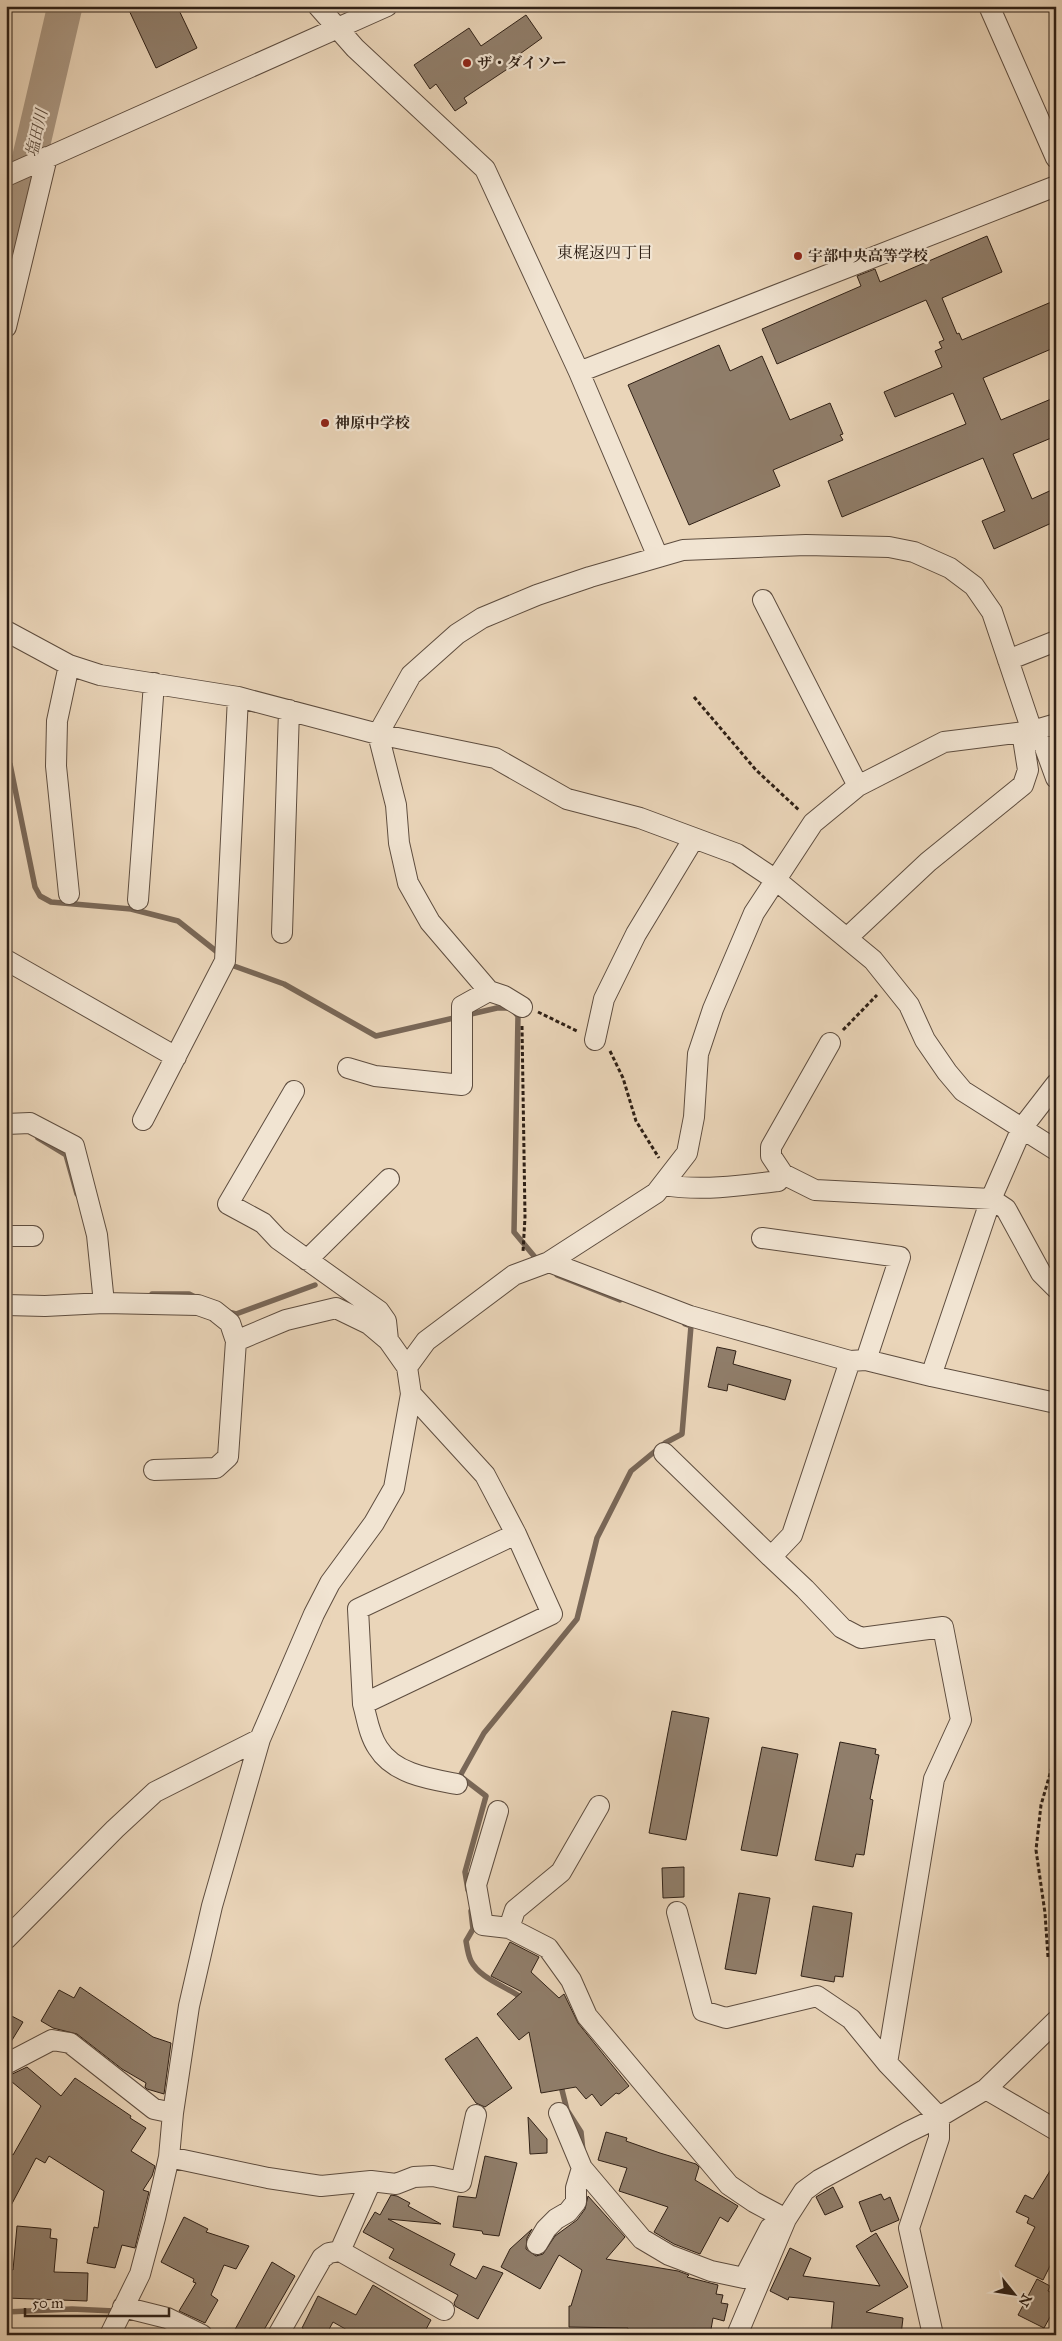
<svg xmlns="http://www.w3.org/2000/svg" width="1062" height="2341" font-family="'IM FELL Great Primer','Noto Serif JP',serif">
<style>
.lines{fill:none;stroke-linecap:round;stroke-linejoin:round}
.stream{stroke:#796757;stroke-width:5.5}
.river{stroke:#aa9782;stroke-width:35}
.building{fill:#907e6b;stroke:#2f2016}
.minor-casing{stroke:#5e4d3f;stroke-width:22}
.path{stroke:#2f2016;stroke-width:3;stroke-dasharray:4 2.5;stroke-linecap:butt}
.minor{stroke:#f1e4d2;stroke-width:20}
.poi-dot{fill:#8f2418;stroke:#f1e4d2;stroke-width:2}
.labels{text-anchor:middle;stroke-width:4.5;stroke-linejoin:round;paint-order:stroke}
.poi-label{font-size:15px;font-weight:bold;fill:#2f2016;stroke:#f1e4d2;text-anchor:start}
.water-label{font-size:16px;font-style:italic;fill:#5a4a3c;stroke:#f1e4d2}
.neighbourhood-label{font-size:16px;fill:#2f2016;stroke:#f1e4d2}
</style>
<rect width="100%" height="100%" fill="#ead5b9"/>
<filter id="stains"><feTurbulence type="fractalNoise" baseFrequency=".004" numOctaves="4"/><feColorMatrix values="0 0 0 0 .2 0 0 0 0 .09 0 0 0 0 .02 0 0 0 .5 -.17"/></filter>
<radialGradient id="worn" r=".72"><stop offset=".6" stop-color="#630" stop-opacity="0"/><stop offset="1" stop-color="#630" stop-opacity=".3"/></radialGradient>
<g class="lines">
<path class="stream" d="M6 764H10L35 887 40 896 51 902 131 909 178 921 221 955
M228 961 234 966 284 984 376 1036 497 1008H511L518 1016 514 1232 539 1262
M38 1138 66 1155 77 1194
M557 1275 620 1300
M152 1294H189L197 1298
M228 1312 236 1314 315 1285
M468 1890 465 1872 486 1796 460 1776 484 1733 577 1619 597 1538 631 1471 665 1443 682 1434 691 1326 685 1324
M471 1911 473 1929 466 1941C467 1947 468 1955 471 1961 481 1980 507 1986 523 1999
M560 2082 567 2110 581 2132 583 2151
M6 2312 72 2309 114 2311"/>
<path class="river" d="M6 259 65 6"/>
</g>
<path class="building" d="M127 6H177L197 48 156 68Z
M526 15 542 38 517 56 521 60 464 98 467 103 455 111 436 84 430 89 414 65 469 28 481 46Z
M987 236 1002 272 942 298 957 334 959 333 962 340 1056 300V347L983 378 1001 420 1056 397V436L1013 454 1032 499 1056 488V521L994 549 982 521 1005 511 983 458 842 517 828 481 966 424 953 393 895 417 884 392 942 367 935 351 942 348 939 342 944 340 926 300 777 364 762 329 861 286 857 276 875 269 880 282Z
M719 345 730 371 762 356 790 420 830 403 843 434 840 435 843 440 773 470 780 486 689 525 628 385Z
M717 1347 736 1351 733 1364 791 1380 785 1400 728 1384 727 1391 708 1387Z
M672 1711 709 1718 686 1840 649 1833Z
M840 1742 876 1749 875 1754 879 1755 870 1799 873 1800 864 1855 856 1854 853 1867 815 1860Z
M762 1747 798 1754 777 1856 741 1850Z
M684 1867V1897L663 1898 662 1868Z
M739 1893 770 1898 756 1974 725 1969Z
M813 1906 852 1913 843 1977 835 1976 834 1982 801 1976Z
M510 1942 539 1957 531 1972 559 1998 564 1994 578 2023 629 2086 619 2094 616 2093 601 2106 592 2094 586 2099 576 2087 541 2093 529 2032 519 2040 497 2014 522 1992 491 1976Z
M80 1987 153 2037 171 2043 164 2094 147 2089 145 2087 146 2083 122 2069 77 2034 53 2028 41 2021 59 1990 74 1998Z
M6 2013 23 2022 6 2050Z
M477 2037 512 2088 485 2107 476 2103 445 2059Z
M27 2067 61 2096 75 2078 131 2116 130 2118 146 2128 131 2151 155 2166 152 2176 143 2190 149 2192 135 2248 122 2245 115 2268 87 2263 94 2227 98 2228 104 2191 49 2156 45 2163 36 2158 6 2215V2162L11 2154 13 2155 41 2106 6 2077Z
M528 2117 547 2139V2153L530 2154Z
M606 2132 627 2138 626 2141 660 2153 696 2164 699 2167 695 2180 738 2206 728 2222 720 2217 700 2254 674 2244 654 2232 668 2207 619 2191 627 2168 598 2160Z
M485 2156 517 2163 499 2236 483 2234 482 2231 453 2227 458 2196 476 2198Z
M1056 2161V2254L1043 2280 1015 2266 1035 2227 1027 2223 1029 2218 1016 2212 1025 2195 1033 2199Z
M833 2187 843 2207 825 2215 816 2197Z
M881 2194 884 2200 890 2197 899 2220 871 2232 859 2202Z
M391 2195 397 2196 410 2203 408 2206 441 2224 388 2219 455 2254 450 2265 476 2279 483 2266 503 2273 478 2319 455 2306 454 2303 458 2295 389 2258 394 2249 363 2232 375 2212 380 2215Z
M588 2196 625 2237 606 2259 678 2271 689 2275 687 2277 718 2285 716 2294 723 2295 721 2303 728 2304 724 2321 713 2318 710 2335H627L628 2328 569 2327V2306H571L582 2270 559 2255 540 2289 501 2267 510 2249 532 2229 527 2238 526 2249 536 2256 543 2254 555 2236 577 2220 585 2209Z
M184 2217 208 2229 206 2232 249 2246 236 2269 224 2265 211 2295 218 2300 205 2323 179 2311 196 2283 193 2282 194 2279 161 2262Z
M17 2226 51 2229 50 2238 57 2239 54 2272 88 2273 87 2301 6 2298V2269L13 2270Z
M876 2233 908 2287 866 2312 903 2318 901 2335H831L834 2302 789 2297 788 2300 770 2291 790 2248 811 2258 803 2276 880 2286 856 2246Z
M272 2262 295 2276 261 2335H232Z
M1037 2279 1050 2286 1048 2291 1056 2295V2306L1044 2328 1018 2315Z
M373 2285 431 2320 423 2335H356L333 2322 326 2335H314L302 2328 318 2296 356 2315Z"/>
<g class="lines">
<g class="minor-casing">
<path id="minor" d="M318 6 355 48 485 169 579 372 658 557
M989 6 1056 158
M6 176 387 6
M6 327 47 157
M579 372 1056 186
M763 600 858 786
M6 631 69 665 100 675 238 697 378 734 495 758 567 799 640 818 737 854 776 880 873 960 909 1005 925 1040 947 1072 963 1091 1056 1150
M1008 660 1056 641
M69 894 56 766 57 721 69 665
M138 900 154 683
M282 933 289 710
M848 937 928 862 1023 785 1028 770 1022 732
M6 960 176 1057
M522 1007 504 996 489 991 430 922 408 883 399 843 396 805 378 734 411 675 457 634 482 618 537 595 590 577 683 550 806 545 889 547 914 552 950 568 974 586 992 612 1032 731 1044 745 1056 778
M595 1040 604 999 636 934 694 838
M348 1068 375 1076 462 1085V1006L489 991
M294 1091 228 1204 263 1223 278 1239 379 1311 386 1321 388 1340
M143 1120 225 961 238 697
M6 1124 30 1123 74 1146 97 1235 104 1303
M783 1174 771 1156V1147L830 1043
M663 1185C702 1191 739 1186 778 1181L783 1174 815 1190 991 1199 1006 1209 1041 1273 1056 1288
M6 1236H33
M762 1238 900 1257 866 1360
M307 1260 389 1179
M549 1262 690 1316 850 1361 866 1360 931 1376 1056 1403
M6 1305 45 1306 104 1303 198 1305 215 1311 230 1323 236 1341 286 1320 336 1308 369 1324 388 1340 407 1367 411 1394 394 1488 374 1523 330 1583 314 1614 260 1739 212 1906 189 2006 173 2113 169 2157 155 2218 140 2274 110 2335
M850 1361 792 1535 771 1557 805 1589 842 1628 861 1638 943 1627 961 1720 934 1779 887 2063
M407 1367 426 1341 514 1275 549 1262 656 1193 687 1153 694 1117 698 1054 713 1009 754 913 813 823 858 786 944 742 1032 731 1056 724
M931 1376 991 1199 1022 1128 1056 1084
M411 1394 485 1475 516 1534 552 1614 363 1704 358 1609 516 1534
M664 1453 771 1557
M154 1470 216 1468 228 1457 236 1341
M363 1704C367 1718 369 1735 378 1748 394 1774 430 1779 457 1784
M498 1811 476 1885 483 1925 509 1928 548 1948 571 1980 587 2016 729 2185 754 2202 786 2219
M677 1912 703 2011 726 2018 817 1996 851 2019 887 2063 939 2117V2138L909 2228 933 2335
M509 1928 515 1910 561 1872 599 1806
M6 1939 115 1829 155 1792 260 1739
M6 2064 52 2040 70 2043 154 2109 173 2113
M986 2089 1056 2130
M559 2113 582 2168 642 2239 669 2255 711 2271 744 2278 770 2228
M169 2157 268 2178 321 2186 371 2181 396 2184 414 2177 433 2176 461 2182 476 2115
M537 2244 546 2229 556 2219 568 2212 576 2202V2188L582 2168
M340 2251 371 2181
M123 2307 167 2318 202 2335
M278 2335 322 2258 329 2253 340 2251 444 2310
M737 2335 786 2219 804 2191 819 2180 908 2132 939 2117 986 2089 1056 2021"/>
</g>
<path class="path" d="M694 697 756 770 800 811
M538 1012 577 1031
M522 1026 525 1217 523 1252
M843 1030 877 995
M610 1051 623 1078 636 1121 659 1158
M1056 1575 1052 1612 1056 1622
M1048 1957 1045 1913 1036 1850 1041 1805 1056 1753"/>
<use href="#minor" class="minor"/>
</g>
<g class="poi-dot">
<circle cx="467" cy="63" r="5"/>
<circle cx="798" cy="256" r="5"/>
<circle cx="325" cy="423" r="5"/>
</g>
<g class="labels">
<g class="poi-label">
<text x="477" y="68">ザ・ダイソー</text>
<text x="808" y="261">宇部中央高等学校</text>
<text x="335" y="428">神原中学校</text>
</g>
<g class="water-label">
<text transform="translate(36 133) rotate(-77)" y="6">塩田川</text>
</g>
<g class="neighbourhood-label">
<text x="605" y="258">東梶返四丁目</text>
</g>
</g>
<rect width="1062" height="2341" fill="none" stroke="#ead5b9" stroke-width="25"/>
<rect x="8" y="8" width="1047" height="2326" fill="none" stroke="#2f2016" stroke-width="2.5"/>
<rect x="12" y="12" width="1037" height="2316" fill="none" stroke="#2f2016"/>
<g transform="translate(1014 2294) rotate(120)" stroke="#f1e4d2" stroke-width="4" paint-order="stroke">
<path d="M0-4L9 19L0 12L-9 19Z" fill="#2f2016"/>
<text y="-8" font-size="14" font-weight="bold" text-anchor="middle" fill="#2f2016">N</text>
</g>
<path d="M25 2308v8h144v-8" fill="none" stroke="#2f2016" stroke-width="2.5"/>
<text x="32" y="2308" font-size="15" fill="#2f2016" stroke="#f1e4d2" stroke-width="4" paint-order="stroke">50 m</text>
<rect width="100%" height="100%" filter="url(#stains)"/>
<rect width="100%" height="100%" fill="url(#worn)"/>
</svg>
